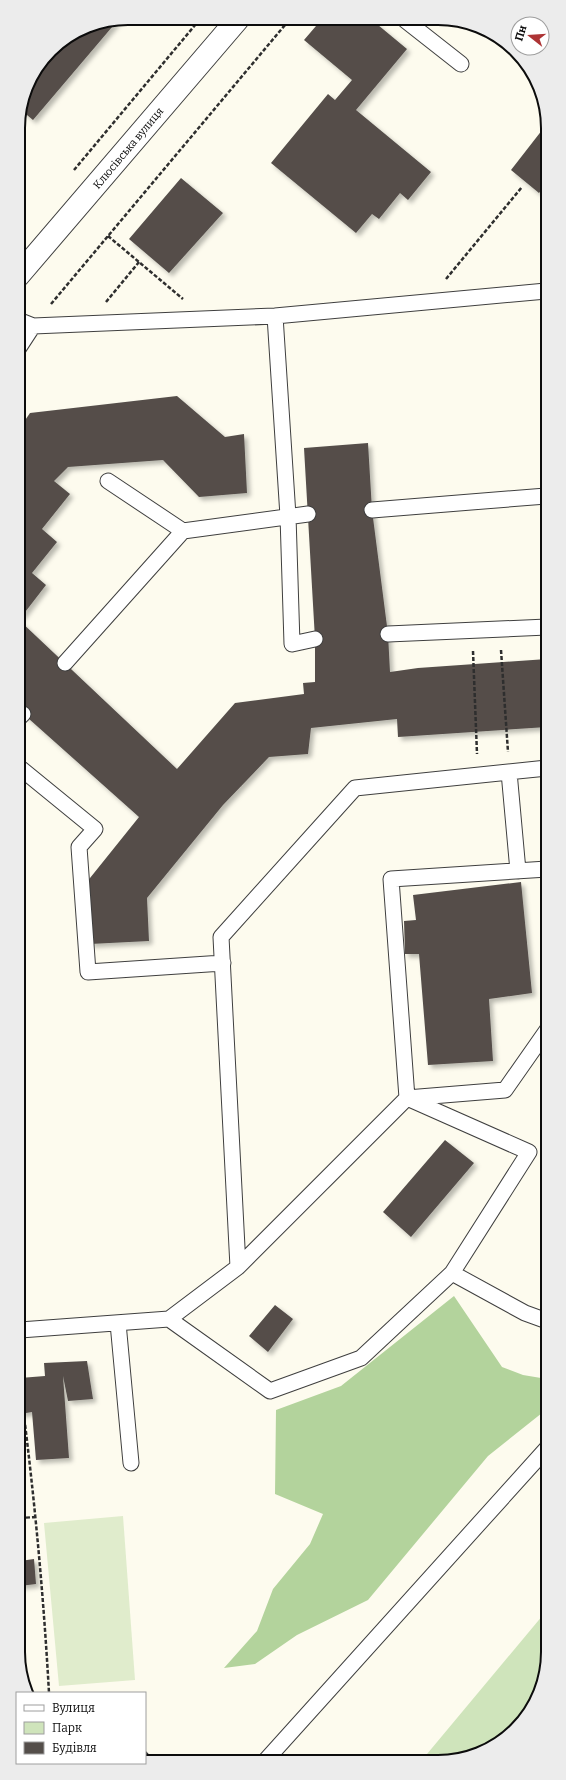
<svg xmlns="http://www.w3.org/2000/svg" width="566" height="1780" font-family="Bitter,serif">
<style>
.green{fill:#cfe4bb}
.forest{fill:#b3d39c}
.pitch{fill:#e0eccc}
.building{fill:#544e4a;filter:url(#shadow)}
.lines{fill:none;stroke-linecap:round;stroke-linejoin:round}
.lane-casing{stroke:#3f3f3f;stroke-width:17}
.street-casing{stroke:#3f3f3f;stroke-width:24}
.path{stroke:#2e2e2e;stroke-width:2.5;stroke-dasharray:4 2;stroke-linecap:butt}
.lane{stroke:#fff;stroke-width:15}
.street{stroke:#fff;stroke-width:22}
.labels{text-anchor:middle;stroke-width:4;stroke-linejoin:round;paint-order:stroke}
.street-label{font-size:11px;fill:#0c0c0c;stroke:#fff}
.rim{fill:none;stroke:#0c0c0c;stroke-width:2}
</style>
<defs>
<filter id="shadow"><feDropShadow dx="3.5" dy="3.5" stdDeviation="2" flood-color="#0004"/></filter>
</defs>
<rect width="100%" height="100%" fill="#fdfbee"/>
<path class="green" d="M548 1609C548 1625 549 1642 548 1658 544 1706 507 1750 459 1760 448 1762 434 1760 422 1760Z"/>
<path class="forest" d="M454 1296 502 1367 523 1375 547 1379V1409L488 1456 368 1600 297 1635 255 1664 224 1668 257 1631 273 1589 310 1544 323 1514 275 1494 276 1410 341 1386Z"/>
<path class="pitch" d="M123 1516 135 1680 59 1686 44 1523Z"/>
<path class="building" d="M322 19 372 20 407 49 356 110 431 172 408 200 400 193 379 219 372 214 356 233 271 163 328 94 335 100 352 80 304 40Z
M118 20 33 120 21 110 26 86 50 50 86 26Z
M546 125V184L539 193 511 170Z
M181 178 223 213 169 273 129 239Z
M177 396 225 437 244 434 247 493 199 497 163 460 68 467 54 481 70 494 42 529 57 542 32 573 46 585 19 620 177 769 235 703 304 694 303 683 315 682V639L304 448 368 443 372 510 388 634 390 672 418 668 547 659V727L398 737 397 719 311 728 308 754 269 757 223 805 147 898 149 941 90 944 86 883 139 817 19 710V460L24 453 19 449V429L30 413Z
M521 882 532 993 489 999 493 1061 428 1065 419 954H405L404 921 416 920 413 895Z
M445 1140 474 1163 411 1237 383 1212Z
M275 1305 293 1319 268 1352 249 1336Z
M87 1361 93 1399 68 1401 63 1376 69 1458 36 1460 32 1412 20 1414V1378L45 1376 44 1363Z
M34 1559 36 1584 20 1586V1561Z"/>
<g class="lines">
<g class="lane-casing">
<path id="lane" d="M405 20 461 64
M275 316 288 516 292 644 315 639
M18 320 33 326 275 316 546 291
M18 349 33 326
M108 481 183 531
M372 510 546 496
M388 634 547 627
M65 663 183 531 308 514
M19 718 23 714
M19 767 95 829 79 847 88 972 223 963
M509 772 518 871
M547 871V869L391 879 407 1098 505 1090 547 1030
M238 1267 221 937 355 788 547 768
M169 1319 270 1391 361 1358 452 1273 525 1313 547 1321
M118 1323 131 1463
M20 1330 169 1319 238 1267 407 1098 529 1152 452 1273
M266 1760 548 1447"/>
</g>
<g class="street-casing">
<path id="street" d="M18 276 238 19"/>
</g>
<path class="path" d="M74 170 201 18
M108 236 183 299
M446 279 522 187
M106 302 139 262
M51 304 290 19
M501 650 508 752
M473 651 477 754
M20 1425 25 1424C36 1514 44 1603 49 1693
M20 1518 36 1517
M145 1752 153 1760"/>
<use href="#lane" class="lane"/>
<use href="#street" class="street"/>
</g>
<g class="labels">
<g class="street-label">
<text transform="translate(128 148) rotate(-50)" y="4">Клюсівська вулиця</text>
</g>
</g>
<path d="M0 0H566V1780H0ZM128 25H438A103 103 0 0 1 541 128V1652A103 103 0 0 1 438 1755H128A103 103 0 0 1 25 1652V128A103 103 0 0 1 128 25Z" fill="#ececec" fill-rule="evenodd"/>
<path class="rim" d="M128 25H438A103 103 0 0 1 541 128V1652A103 103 0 0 1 438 1755H128A103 103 0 0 1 25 1652V128A103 103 0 0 1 128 25Z"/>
<rect x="16" y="1692" width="130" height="72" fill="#ffffff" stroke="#9e9e9e"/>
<rect x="24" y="1705" width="20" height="6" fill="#ffffff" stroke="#9e9e9e"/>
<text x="52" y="1712" font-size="12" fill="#0c0c0c">Вулиця</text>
<rect x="24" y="1722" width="20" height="12" fill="#cfe4bb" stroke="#9e9e9e"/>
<text x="52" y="1732" font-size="12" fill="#0c0c0c">Парк</text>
<rect x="24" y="1742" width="20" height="12" fill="#544e4a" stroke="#9e9e9e"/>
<text x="52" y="1752" font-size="12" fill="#0c0c0c">Будівля</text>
<g transform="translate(530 36) rotate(287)"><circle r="19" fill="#ffffff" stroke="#9e9e9e"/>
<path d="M0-3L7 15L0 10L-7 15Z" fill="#ad3435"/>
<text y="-6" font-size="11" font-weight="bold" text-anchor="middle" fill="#0c0c0c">Пн</text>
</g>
</svg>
